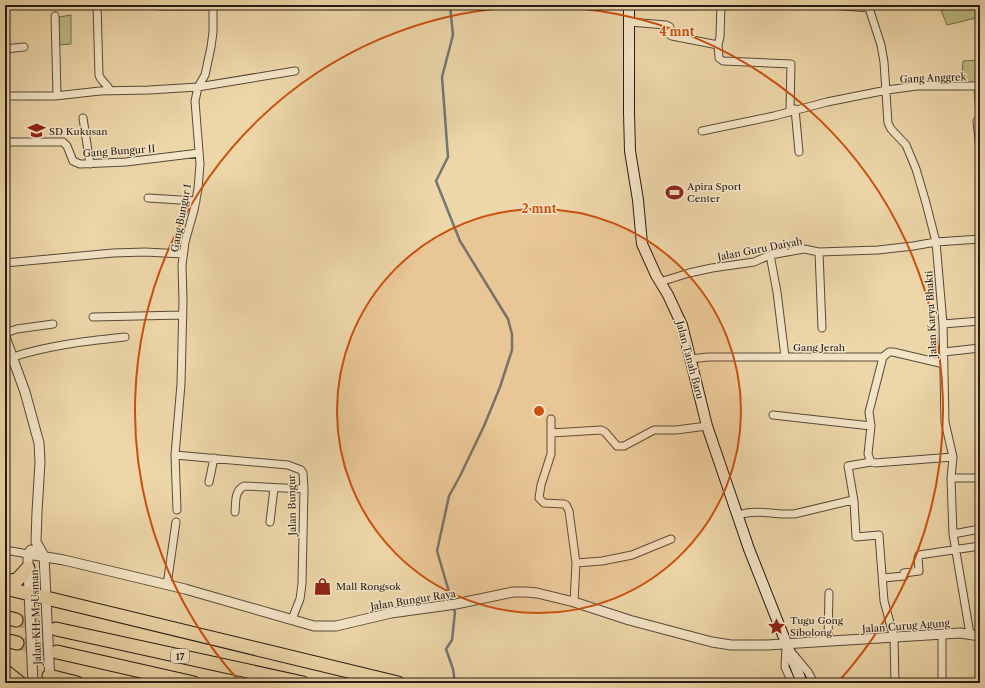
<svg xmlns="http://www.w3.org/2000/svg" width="985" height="688" font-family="'Libre Caslon Text',serif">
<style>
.green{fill:#bdbc84;stroke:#706c4c}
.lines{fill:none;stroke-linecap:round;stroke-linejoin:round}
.stream{stroke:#6e7874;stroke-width:2.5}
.motorway-tunnel{stroke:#c5b18a;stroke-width:13;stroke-dasharray:13 6;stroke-linecap:butt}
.minor-casing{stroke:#564a38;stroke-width:9}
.tertiary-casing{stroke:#564a38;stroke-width:11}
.secondary-casing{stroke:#241b13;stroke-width:12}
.motorway-casing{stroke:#241b13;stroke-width:15}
.minor{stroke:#f3e4c6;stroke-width:7}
.tertiary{stroke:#f3e4c6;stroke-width:9}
.secondary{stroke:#f3e4c6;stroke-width:10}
.motorway{stroke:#edd6a8;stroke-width:13}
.ring{fill:none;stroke:#cb500d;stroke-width:2}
.labels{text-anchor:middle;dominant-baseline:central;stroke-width:3;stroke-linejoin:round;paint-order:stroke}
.shield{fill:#f3e4c6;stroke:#625749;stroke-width:1}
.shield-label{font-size:9px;font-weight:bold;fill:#241b13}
.street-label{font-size:10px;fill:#241b13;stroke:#f3e4c6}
.poi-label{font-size:10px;fill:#241b13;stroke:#f3e4c6;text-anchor:start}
.centre{fill:#cb500d;stroke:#f3e4c6;stroke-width:2}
.ring-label{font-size:12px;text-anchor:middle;font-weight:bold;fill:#cb500d;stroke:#f3e4c6;stroke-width:3;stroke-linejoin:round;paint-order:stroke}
</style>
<rect width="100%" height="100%" fill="#edd6a8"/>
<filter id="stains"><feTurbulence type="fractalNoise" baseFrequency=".005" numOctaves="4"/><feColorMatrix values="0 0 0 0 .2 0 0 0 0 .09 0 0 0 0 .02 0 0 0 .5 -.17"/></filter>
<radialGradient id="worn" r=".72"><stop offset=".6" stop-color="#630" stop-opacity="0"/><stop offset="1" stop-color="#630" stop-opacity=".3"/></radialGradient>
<path class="green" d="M939,5h41v12l-33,8z
M71,15v29l-13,1 1,-28z
M980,60v55h-4l-2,-27h-13l2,-27z"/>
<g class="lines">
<path class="stream" d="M450,5l3,30 -11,42 6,80 -12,24 24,60 48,78 4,15v16l-12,37 -16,39 -24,50 -11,20 -12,55 15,51
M453,607l2,5 -3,28 -6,9 7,20 2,14"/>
<path class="motorway-tunnel" d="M16,620l40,9
M17,643l40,9"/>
<defs>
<path id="minor" d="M97,5l2,70c2,7 9,9 11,16
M721,5l-1,32 -2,8 1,13 4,3 68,3 -1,47
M830,5l39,3
M868,5l13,40 3,17 4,61 3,6 15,16 10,24 10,34 10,39 7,82 2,98 8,35 -2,21 2,56 17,100
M160,6h53
M55,16l2,79
M629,22l37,3 4,2v8l2,1 46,9
M5,49l19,-2
M5,96h50l45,-5 49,-1 49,-3 97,-16
M795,109l4,43
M83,118l7,46
M977,121l3,29
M702,131l72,-15 53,-14 60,-12 30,-4h63
M5,142h58l4,4 6,15 7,3 46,-2 73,-9
M148,198l48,3
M819,252l3,76
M770,255l7,37 8,65
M5,263l108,-10 32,-1 38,2
M660,282l29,-9 23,-5 42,-6 16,-7 34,-6 15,3 59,-2 35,-4 23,-4 44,-3
M93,317l90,-2
M943,324l37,-3
M5,333l12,-4 36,-5
M944,352l36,-4
M13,357c36,-12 75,-16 112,-20
M883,357l-14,55 2,14 -3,28 3,8 4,1 78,-6
M690,359l18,-2h175l6,-5h4l51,12
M773,415l98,11
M551,419v35l-10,31 -2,13 5,5 20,1 2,1 3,6 7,52 -2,39
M551,433l50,-3 4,2 12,14h7l30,-16h22l31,-4
M175,455l113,10 13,5 2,3 1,16 -2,95 -2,15 -8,20
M871,462l-23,4 6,35 2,36 23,-2 5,66 10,37 1,45
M951,478h29
M209,482l5,-24
M177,510l-2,-55 6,-71 2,-83 -1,-36 3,-23 9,-32 4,-21 2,-25 -5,-63 3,-14 7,-12 6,-28 2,-15v-27
M235,512c1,-9 -1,-21 9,-26l60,3
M738,515c19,-6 37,0 56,-1l59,-14
M270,522l4,-34
M953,534l27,-5
M5,550l23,4
M576,563l26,-2 30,-6 39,-16
M883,578l21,-2v-3l15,-2 -1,-13 1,-3 61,-9
M167,585l9,-63
M828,641l1,-48
M786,646l-1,21 7,16
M793,654l15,18 6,11
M942,683v-49"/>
<path id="tertiary" d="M5,337l20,55 14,51 1,19 -3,50 -1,30 8,14 6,127
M31,550l-3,4v14l5,115
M28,554l36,6 121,29 129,37h22l55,-13 65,-9 57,-12h13l11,1 37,9 55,18 83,22 19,3h36l193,-12 20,3"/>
<path id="secondary" d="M629,5v107l1,39 8,49 4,44 14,31 12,20 14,30 25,101 42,123 53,134"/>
<path id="motorway" d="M5,582l12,-2 11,-12
M5,588l393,95
M5,617l11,3
M56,629l247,54
M5,640l12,3
M57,652l137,31
M5,671l15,12
M49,676l28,7"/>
</defs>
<use href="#minor" class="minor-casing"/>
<use href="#tertiary" class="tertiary-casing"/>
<use href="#secondary" class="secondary-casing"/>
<use href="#motorway" class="motorway-casing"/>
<use href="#minor" class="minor"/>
<use href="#tertiary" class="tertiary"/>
<use href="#secondary" class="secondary"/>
<use href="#motorway" class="motorway"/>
</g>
<circle cx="539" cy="411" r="202" fill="#cb500d" fill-opacity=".12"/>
<g class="ring">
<circle cx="539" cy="411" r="202"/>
<path d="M239 681A404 404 0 1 1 839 681"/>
</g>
<defs>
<symbol id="school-bare" viewBox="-9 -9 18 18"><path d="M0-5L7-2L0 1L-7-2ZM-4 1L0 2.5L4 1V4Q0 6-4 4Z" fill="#8f2418" stroke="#f3e4c6" stroke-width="2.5" paint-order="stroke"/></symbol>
<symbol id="stadium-bare" viewBox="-9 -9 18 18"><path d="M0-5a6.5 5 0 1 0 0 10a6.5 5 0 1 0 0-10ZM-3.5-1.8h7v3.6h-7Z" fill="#8f2418" stroke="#f3e4c6" stroke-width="2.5" paint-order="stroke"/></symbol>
<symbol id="shop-bare" viewBox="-9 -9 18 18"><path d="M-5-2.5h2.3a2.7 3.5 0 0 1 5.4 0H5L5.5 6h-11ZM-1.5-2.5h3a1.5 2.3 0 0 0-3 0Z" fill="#8f2418" stroke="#f3e4c6" stroke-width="2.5" paint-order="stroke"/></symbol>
<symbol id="sight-bare" viewBox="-9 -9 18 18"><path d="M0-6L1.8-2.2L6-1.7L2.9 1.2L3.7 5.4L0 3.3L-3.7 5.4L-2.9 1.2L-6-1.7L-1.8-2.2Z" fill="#8f2418" stroke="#f3e4c6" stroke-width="2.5" paint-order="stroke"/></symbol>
</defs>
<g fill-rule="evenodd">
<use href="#school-bare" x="24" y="118" width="25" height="25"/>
<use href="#stadium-bare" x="662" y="180" width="25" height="25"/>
<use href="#shop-bare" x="310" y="574" width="25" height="25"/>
<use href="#sight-bare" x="764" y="614" width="25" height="25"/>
</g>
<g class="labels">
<rect class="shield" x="171" y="649" width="18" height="14" rx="3"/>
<g class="shield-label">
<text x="180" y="656">17</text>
</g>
<g class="street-label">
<text transform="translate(933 78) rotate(-2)">Gang Anggrek</text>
<text transform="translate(119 151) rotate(-4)">Gang Bungur II</text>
<text transform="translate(181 218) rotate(-79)">Gang Bungur 1</text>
<text transform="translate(760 249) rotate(-11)">Jalan Guru Daiyah</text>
<text transform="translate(931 314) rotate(-93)">Jalan Karya Bhakti</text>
<text x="819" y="347">Gang Jerah</text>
<text transform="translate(690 360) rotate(75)">Jalan Tanah Baru</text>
<text transform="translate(292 505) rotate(-91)">Jalan Bungur</text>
<text transform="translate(413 600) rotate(-9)">Jalan Bungur Raya</text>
<text transform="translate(36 617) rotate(-92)">Jalan KH. M. Usman</text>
<text transform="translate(906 626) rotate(-4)">Jalan Curug Agung</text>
</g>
<g class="poi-label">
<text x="49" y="131">SD Kukusan</text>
<text x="687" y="186">Apira Sport<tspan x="687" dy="12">Center</tspan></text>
<text x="336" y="586">Mall Rongsok</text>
<text x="790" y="620">Tugu Gong<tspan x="790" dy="12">Sibolong</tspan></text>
</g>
</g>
<circle cx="539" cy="411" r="6" class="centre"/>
<g class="ring-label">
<text x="677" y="36">4 mnt</text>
<text x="539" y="213">2 mnt</text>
</g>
<rect width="985" height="688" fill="none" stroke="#edd6a8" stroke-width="20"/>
<rect x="6" y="6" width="973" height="676" fill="none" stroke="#241b13" stroke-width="2"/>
<rect x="10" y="10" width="965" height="668" fill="none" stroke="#241b13"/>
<rect width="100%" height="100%" filter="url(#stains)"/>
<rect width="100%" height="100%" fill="url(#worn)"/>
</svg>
